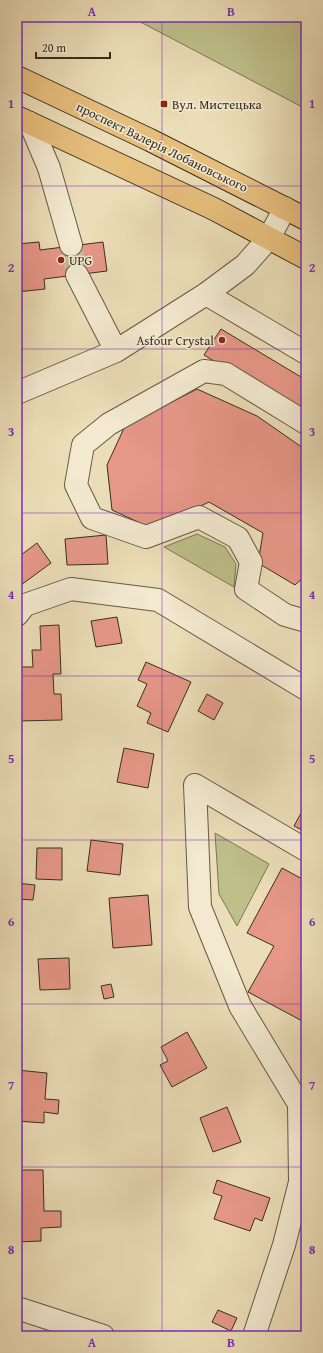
<svg xmlns="http://www.w3.org/2000/svg" width="323" height="1353" font-family="'Gentium Book Plus',serif">
<style>
.green{fill:#bebf8a;stroke:#7b7656}
.building{fill:#e69788;stroke:#382e21}
.lines{fill:none;stroke-linecap:round;stroke-linejoin:round}
.minor-tunnel{stroke:#c7ba99;stroke-width:22;stroke-dasharray:22 11;stroke-linecap:butt}
.minor-casing{stroke:#655a46;stroke-width:24}
.major-casing{stroke:#382e21;stroke-width:24}
.minor{stroke:#f2e9d0;stroke-width:22}
.major{stroke:#e6be7c;stroke-width:22}
.grid{fill:none;stroke:#7b2cbf;stroke-width:1;stroke-opacity:0.55}
.poi-dot{fill:#8f2418;stroke:#f2e9d0;stroke-width:1.5}
.labels{text-anchor:middle;dominant-baseline:central;stroke-width:3;stroke-linejoin:round;paint-order:stroke}
.poi-label{font-size:13px;fill:#382e21;stroke:#f2e9d0;text-anchor:start}
.street-label{font-size:13px;fill:#382e21;stroke:#f2e9d0}
.neatline{fill:none;stroke:#7b2cbf;stroke-width:1.5}
.grid-label{font-size:13px;text-anchor:middle;font-weight:bold;fill:#7b2cbf}
</style>
<rect width="100%" height="100%" fill="#ebddb7"/>
<filter id="stains"><feTurbulence type="fractalNoise" baseFrequency=".005" numOctaves="4"/><feColorMatrix values="0 0 0 0 .2 0 0 0 0 .09 0 0 0 0 .02 0 0 0 .5 -.17"/></filter>
<radialGradient id="worn" r=".72"><stop offset=".6" stop-color="#630" stop-opacity="0"/><stop offset="1" stop-color="#630" stop-opacity=".3"/></radialGradient>
<path class="green" d="M131,17h175v92z
M197,534l28,13 11,17 -2,23 -70,-40z
M215,833l54,31 -32,62 -18,-32z"/>
<path class="building" d="M39,242l1,8 63,-8 4,29 -63,8 1,10 -28,3v-48z
M221,329l85,51v37l-102,-62z
M197,389l60,27 49,34v125l-11,10 -37,-22 5,-30 -54,-31 -56,27 -41,-19 -5,-45 18,-39z
M106,535l2,29 -41,1 -2,-26z
M37,543l14,20 -34,25v-30z
M117,617l5,26 -26,4 -5,-26z
M59,625l2,49h-8l1,20h7l1,26 -45,1v-54h16l-1,-17h9l-1,-24z
M146,662l45,20 -23,50 -21,-9 4,-10 -14,-7 10,-22 -9,-4z
M207,694l16,9 -9,17 -16,-9z
M124,748l30,6 -6,34 -31,-6z
M306,804v28l-12,-6z
M91,840l32,4 -3,31 -33,-4z
M37,848h25v32l-26,-1z
M282,868l24,13v142l-58,-31 26,-46 -27,-13z
M17,883l18,2 -2,15 -16,-1z
M148,895l4,50 -39,3 -4,-50z
M69,958l1,31 -30,1 -2,-31z
M111,984l3,13 -10,2 -3,-13z
M187,1032l20,36 -35,19 -12,-22 8,-4 -7,-14z
M17,1070l30,3 -2,26 14,1 -1,14 -14,-2v11l-27,-2z
M227,1107l14,35 -28,10 -13,-34z
M17,1170h26l1,41h17v16l-20,1v13l-24,1z
M217,1180l53,18 -8,23 -7,-3 -5,13 -36,-12 8,-23 -9,-3z
M218,1310l19,8 -6,13 -19,-9z"/>
<g class="lines">
<path class="minor-tunnel" d="M71,245l6,30"/>
<defs>
<path id="minor" d="M30,123l19,45 22,77
M77,275l39,76
M206,294l100,59
M17,393l99,-42 90,-57 39,-29 24,-27 16,-30
M306,423l-80,-49 -22,-3 -95,53 -26,21 -7,40 16,33 54,19 53,-20 39,21 13,24 -5,27 39,26 21,6
M17,615l8,-10 46,-16 87,11 148,89
M195,785l5,122 40,99 59,98 1,78 -16,63 -30,91
M195,785l111,65
M17,1308l86,28"/>
<path id="major" d="M17,77l133,63 156,79
M17,117l197,92 92,49"/>
</defs>
<use href="#minor" class="minor-casing"/>
<use href="#major" class="major-casing"/>
<use href="#minor" class="minor"/>
<use href="#major" class="major"/>
</g>
<path class="grid" d="M162,17v1319M17,186h289M17,349h289M17,513h289M17,676h289M17,840h289M17,1004h289M17,1167h289"/>
<g class="poi-dot">
<rect x="160" y="100" width="8" height="8" rx="2"/>
<circle cx="61" cy="260" r="4"/>
<circle cx="222" cy="340" r="4"/>
</g>
<g class="labels">
<g class="poi-label">
<text x="172" y="104">Вул. Мистецька</text>
<text x="69" y="260">UPG</text>
<text x="214" y="340" text-anchor="end">Asfour Crystal</text>
</g>
<g class="street-label">
<text transform="translate(162 147) rotate(26)">проспект Валерія Лобановського</text>
</g>
</g>
<rect width="323" height="1353" fill="none" stroke="#ebddb7" stroke-width="44"/>
<path d="M36 52v6h74v-6" fill="none" stroke="#382e21" stroke-width="2"/>
<text x="42" y="52" font-size="12" fill="#382e21" stroke="#f2e9d0" stroke-width="3" paint-order="stroke">20 m</text>
<rect x="22" y="22" width="279" height="1309" class="neatline"/>
<g class="grid-label">
<text x="92" y="16">A</text>
<text x="231" y="16">B</text>
<text x="11" y="108">1</text>
<text x="312" y="108">1</text>
<text x="11" y="272">2</text>
<text x="312" y="272">2</text>
<text x="11" y="436">3</text>
<text x="312" y="436">3</text>
<text x="11" y="599">4</text>
<text x="312" y="599">4</text>
<text x="11" y="763">5</text>
<text x="312" y="763">5</text>
<text x="11" y="926">6</text>
<text x="312" y="926">6</text>
<text x="11" y="1090">7</text>
<text x="312" y="1090">7</text>
<text x="11" y="1254">8</text>
<text x="312" y="1254">8</text>
<text x="92" y="1347">A</text>
<text x="231" y="1347">B</text>
</g>
<rect width="100%" height="100%" filter="url(#stains)"/>
<rect width="100%" height="100%" fill="url(#worn)"/>
</svg>
